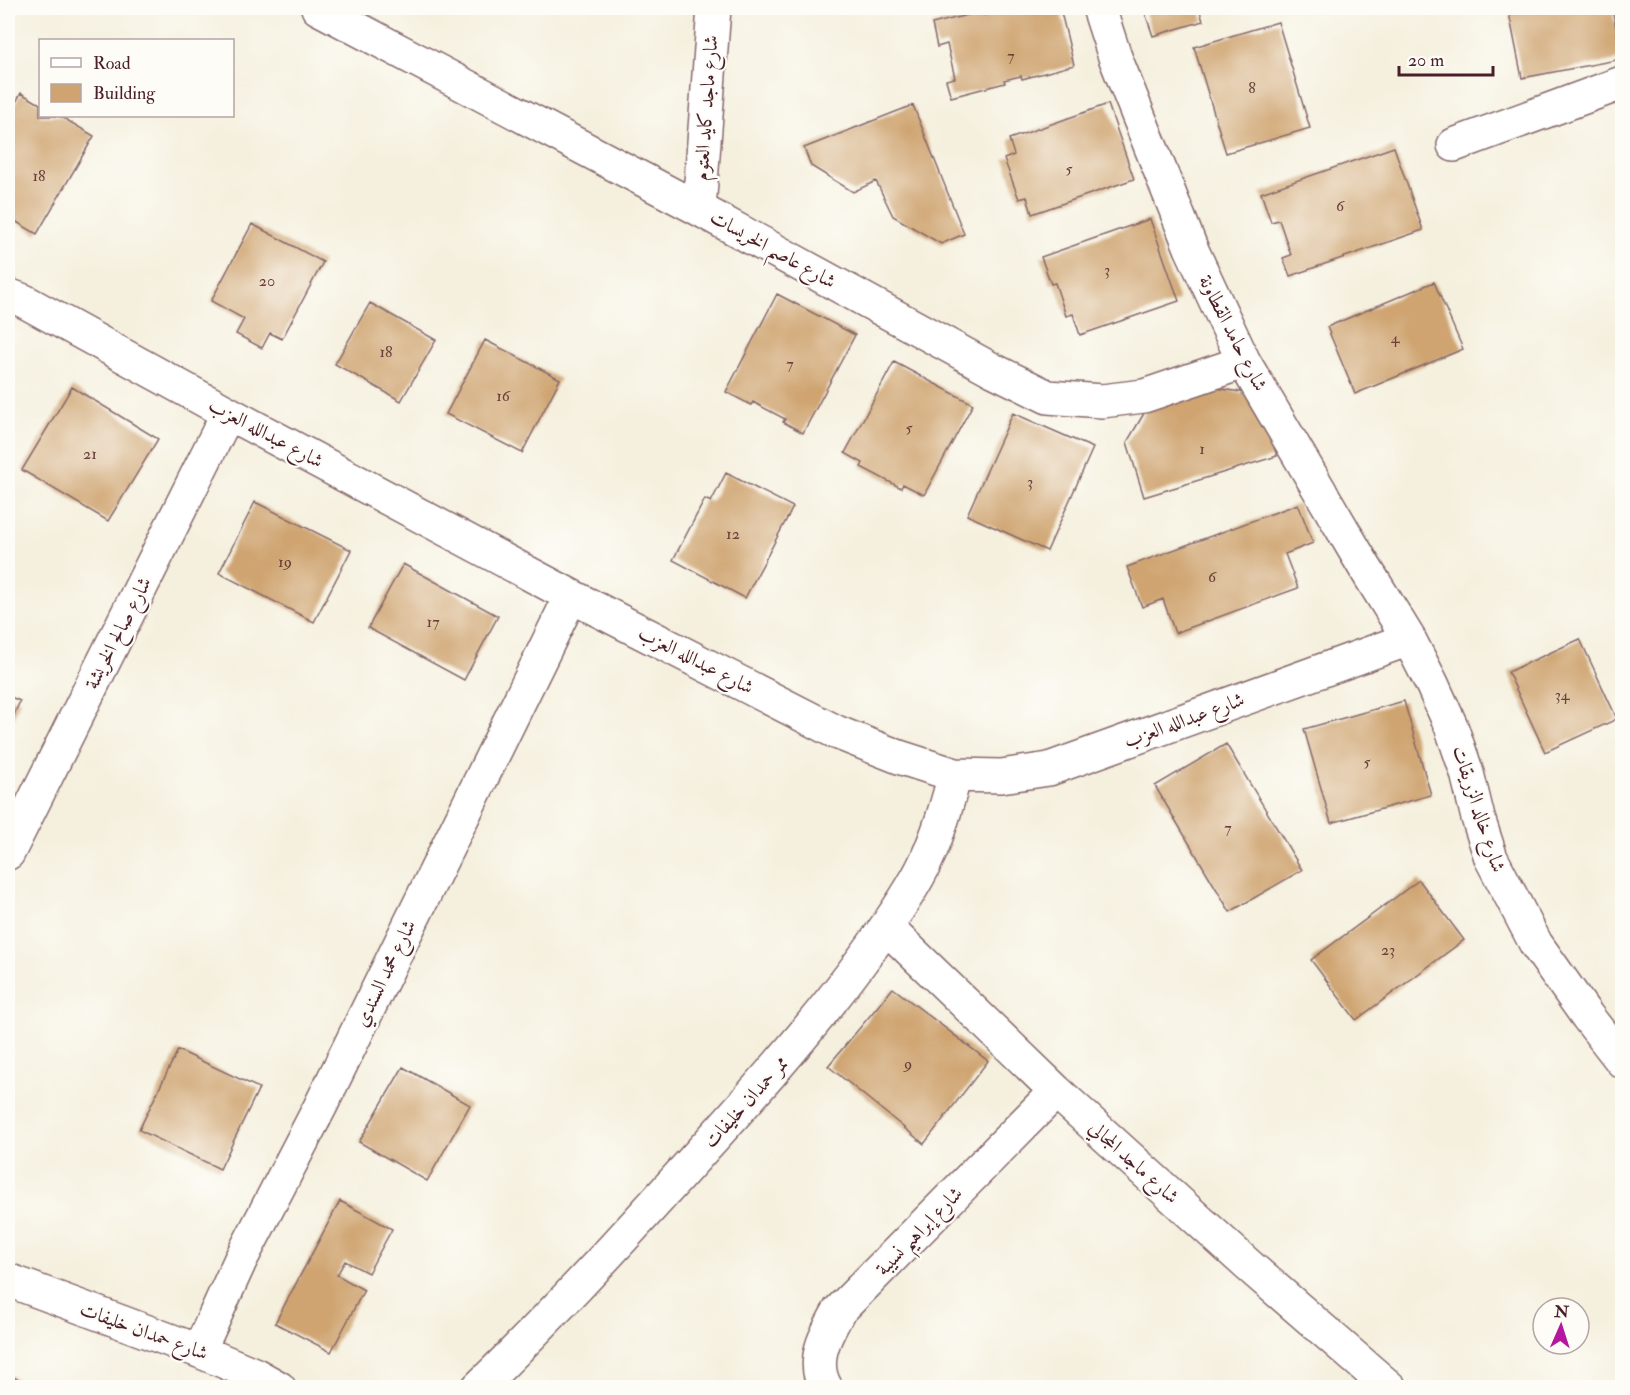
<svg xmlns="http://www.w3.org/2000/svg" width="1630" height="1395" font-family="'IM FELL Double Pica',Amiri,serif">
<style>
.building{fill:#cfa471}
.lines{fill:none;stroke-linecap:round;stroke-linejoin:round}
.minor-casing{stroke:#86686a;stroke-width:36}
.minor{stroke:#fff;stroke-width:33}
.labels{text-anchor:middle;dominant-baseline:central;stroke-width:4.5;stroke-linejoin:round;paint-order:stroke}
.number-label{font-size:16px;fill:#6b403c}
.street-label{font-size:20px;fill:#4a1f2b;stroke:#fdfcf7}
</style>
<rect width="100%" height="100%" fill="#fdfcf7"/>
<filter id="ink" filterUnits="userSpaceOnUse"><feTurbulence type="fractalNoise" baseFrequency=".0167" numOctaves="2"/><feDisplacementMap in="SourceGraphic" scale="12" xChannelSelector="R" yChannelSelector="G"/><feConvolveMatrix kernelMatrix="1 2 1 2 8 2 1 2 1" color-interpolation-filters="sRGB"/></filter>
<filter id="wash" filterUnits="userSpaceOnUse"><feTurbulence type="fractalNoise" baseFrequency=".008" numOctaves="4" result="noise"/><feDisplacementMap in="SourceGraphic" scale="24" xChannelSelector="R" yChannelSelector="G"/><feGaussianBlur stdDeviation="1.35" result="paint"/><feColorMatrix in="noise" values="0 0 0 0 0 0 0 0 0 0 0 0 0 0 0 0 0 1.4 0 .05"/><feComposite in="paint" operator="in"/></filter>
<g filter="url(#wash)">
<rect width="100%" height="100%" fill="#f5f0de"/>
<g id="blocks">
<path class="building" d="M1003,8h57l14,57 -52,14 -1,-3 -17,4 1,3 -54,14 -5,-17 9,-2 -8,-34 -10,3 -5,-23 51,-13 1,4 20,-4z
M1153,8h46l4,13 -50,15 -9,-26z
M1508,8h104l10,51 -100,19z
M1278,22l32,106 -84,25 -32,-106z
M21,93l19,11v12h20l34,20 -57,98 -29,-17v-100z
M1108,104l26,75 -102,35 -5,-17 -8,2 -15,-40 10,-4 -5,-16z
M913,105l51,129 -23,10 -48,-28 -17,-35 -23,11 -42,-26 -7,-18z
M1394,147l29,83 -133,46 -7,-18 8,-3 -12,-35 -8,2 -10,-29z
M1150,219l29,82 -99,34 -7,-21 -7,2 -11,-33 -4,1 -10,-27z
M252,224l71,38 -41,77 -12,-6 -8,15 -26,-14 8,-15 -33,-18z
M1434,282l29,67 -108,45 -28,-67z
M777,294l78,41 -52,98 -20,-11 2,-3 -32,-17 -2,3 -25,-13z
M370,303l66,37 -35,61 -66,-37z
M485,340l75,39 -38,74 -76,-39z
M894,362l79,42 -49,91 -21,-11 -2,4 -40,-21 2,-4 -18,-10z
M72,387l86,52 -50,82 -86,-51z
M1216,388l42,7 19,61 -133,41 -17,-55 19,-32z
M1013,413l80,35 -46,103 -80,-36z
M726,473l67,34 -48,91 -72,-38 32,-61 6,3z
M255,502l96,48 -37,72 -95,-49z
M1298,504l15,39 -28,11 13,34 -123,45 -12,-34 -21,8 -15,-40z
M403,564l95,52 -34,64 -96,-52z
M1580,639l37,80 -72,33 -37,-80z
M8,696l12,5 -12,28z
M1404,701l27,94 -100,28 -27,-94z
M1226,744l76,126 -72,42 -75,-126z
M1419,880l45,60 -108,80 -45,-60z
M893,988l95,73 -64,83 -96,-78z
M178,1050l81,38 -39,81 -81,-39z
M403,1067l67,38 -43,76 -68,-39z
M340,1201l52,28 -24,44 -23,-12 -8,14 27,15 -33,62 -56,-29z
M8,1374l25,14h-25z"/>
</g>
</g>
<g filter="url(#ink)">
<use href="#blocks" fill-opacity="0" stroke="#86686a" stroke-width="1.5"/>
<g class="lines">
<defs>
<path id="minor" d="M318,8l381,201 294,161 55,27 54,4 42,-5 100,-34
M1099,8l16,49 76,191 53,114 120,204 45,73 23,45 19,42 16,47 11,45 13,40 45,86 51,72 35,45
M1454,145l168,-62
M699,209l15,-201
M8,295l16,6 204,112 343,183 265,136 63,25 56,18 46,1 48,-7 360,-130
M8,853l220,-440
M886,927l170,164 192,174 142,123
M8,1280l191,71 57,24 23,13
M199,1351l41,-90 80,-154 251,-511
M478,1388c79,-77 154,-159 227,-241 57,-63 113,-126 163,-195 19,-26 45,-62 58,-91 13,-28 21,-57 29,-86
M826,1388c-16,-27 0,-54 13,-77l217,-220"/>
</defs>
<use href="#minor" class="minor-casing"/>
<use href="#minor" class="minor"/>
</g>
</g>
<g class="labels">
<g class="number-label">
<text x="1011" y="56">7</text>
<text x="1252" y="88">8</text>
<text x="1069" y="169">5</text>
<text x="39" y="176">18</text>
<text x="1340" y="206">6</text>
<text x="1107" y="270">3</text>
<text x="267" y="281">20</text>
<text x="1395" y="338">4</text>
<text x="386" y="352">18</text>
<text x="790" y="364">7</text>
<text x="503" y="396">16</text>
<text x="909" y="428">5</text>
<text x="1202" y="449">1</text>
<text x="90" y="454">21</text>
<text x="1030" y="482">3</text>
<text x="733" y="534">12</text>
<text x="285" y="562">19</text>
<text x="1212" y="577">6</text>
<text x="433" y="622">17</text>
<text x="1562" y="695">34</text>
<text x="1367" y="762">5</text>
<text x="1228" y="828">7</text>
<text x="1388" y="950">23</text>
<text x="908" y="1064">9</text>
</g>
<g class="street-label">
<text transform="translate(706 108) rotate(-86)">شارع ماجد كايد العتوم</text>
<text transform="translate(773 249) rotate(29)">شارع عاصم الخريسات</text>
<text transform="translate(1233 333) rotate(63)">شارع حامد القطاونة</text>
<text transform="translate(266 433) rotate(28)">شارع عبدالله العزب</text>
<text transform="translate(118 633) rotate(-63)">شارع صالح الخريشة</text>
<text transform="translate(696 660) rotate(27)">شارع عبدالله العزب</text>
<text transform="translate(1184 720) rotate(-20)">شارع عبدالله العزب</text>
<text transform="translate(1479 809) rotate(72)">شارع خالد الزريقات</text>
<text transform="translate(385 973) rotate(-64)">شارع محمد السندي</text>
<text transform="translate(746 1102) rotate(-48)">ممر حمدان خليفات</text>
<text transform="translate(1134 1162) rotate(42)">شارع ماجد المجالي</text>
<text transform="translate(919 1231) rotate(-46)">شارع إبراهيم نسيبة</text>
<text transform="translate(144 1331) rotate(20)">شارع حمدان خليفات</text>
</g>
</g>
<rect width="1630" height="1395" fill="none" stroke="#fdfcf7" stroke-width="30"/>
<rect x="39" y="39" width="195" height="78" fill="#fdfcf7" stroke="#b5a4a5" stroke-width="1.5"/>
<rect x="51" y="58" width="30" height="9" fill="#ffffff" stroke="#b5a4a5" stroke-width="1.5"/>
<text x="93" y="69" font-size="18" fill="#4a1f2b">Road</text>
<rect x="51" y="84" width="30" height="18" fill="#cfa471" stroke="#b5a4a5" stroke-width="1.5"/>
<text x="93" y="99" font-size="18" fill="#4a1f2b">Building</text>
<g transform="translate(1561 1326) rotate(3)"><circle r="28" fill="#fdfcf7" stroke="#b5a4a5" stroke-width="1.5"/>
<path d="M0-4.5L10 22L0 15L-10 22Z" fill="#b5179e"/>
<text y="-9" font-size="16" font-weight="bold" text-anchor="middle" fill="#4a1f2b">N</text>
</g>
<path d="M1399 66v9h94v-9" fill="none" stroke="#4a1f2b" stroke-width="3"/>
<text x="1408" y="66" font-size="18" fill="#4a1f2b" stroke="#fdfcf7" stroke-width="4.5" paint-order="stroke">20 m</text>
</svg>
